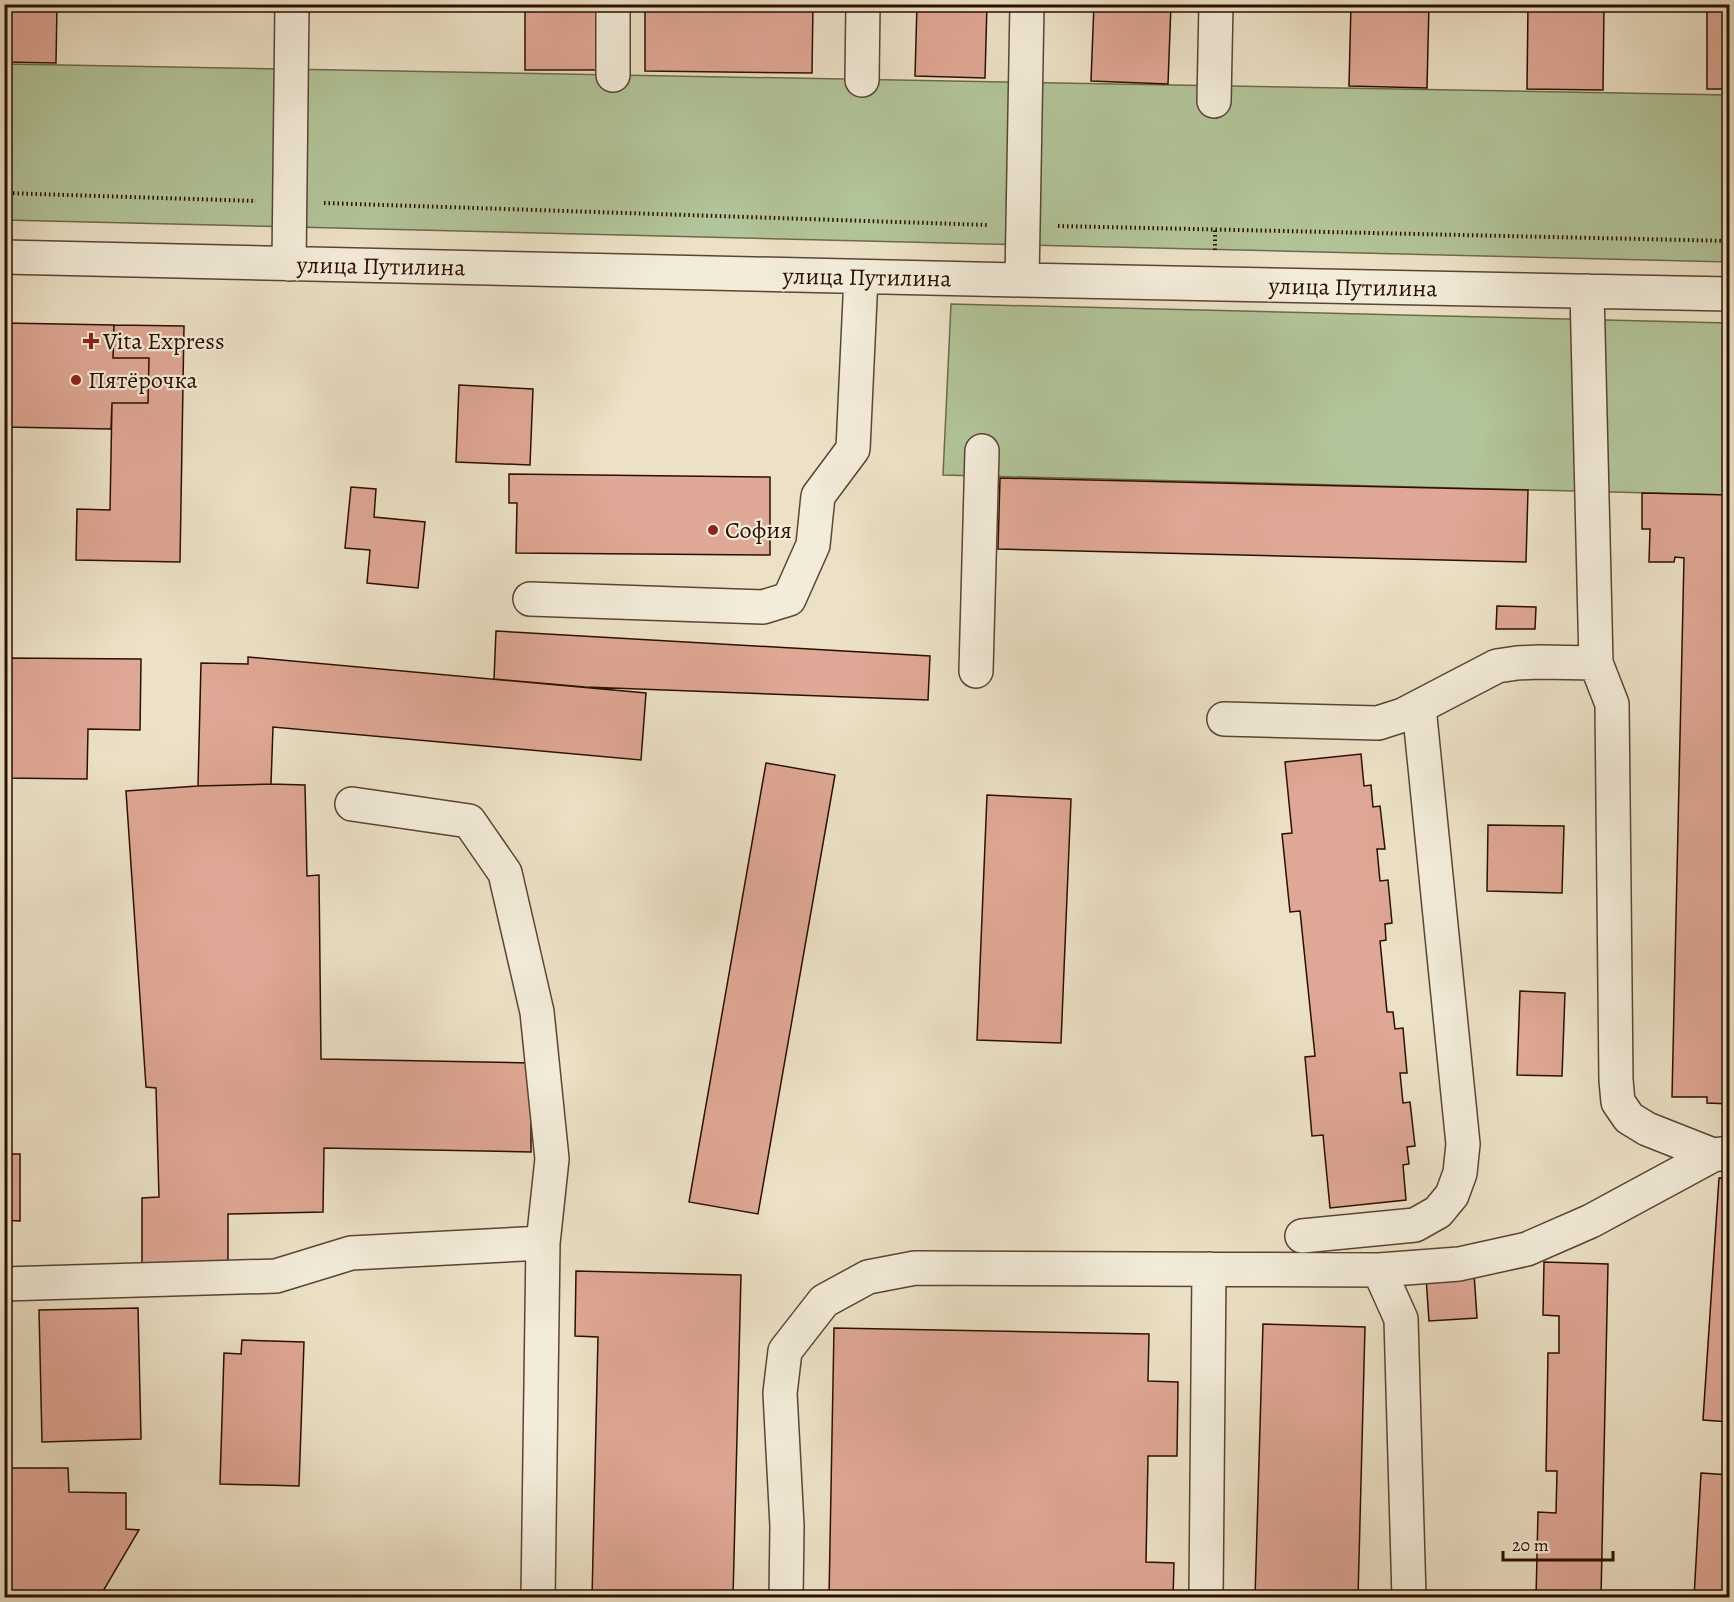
<svg xmlns="http://www.w3.org/2000/svg" width="1734" height="1602" font-family="Alegreya,serif">
<style>
.green{fill:#b2c499;stroke:#6e6a4c;stroke-width:1.5}
.building{fill:#dfa795;stroke:#2b0f00;stroke-width:1.5}
.lines{fill:none;stroke-linecap:round;stroke-linejoin:round}
.minor-casing{stroke:#5b4432;stroke-width:36}
.path{stroke:#2b0f00;stroke-width:4;stroke-dasharray:1.5 3;stroke-linecap:butt}
.minor{stroke:#f3ecda;stroke-width:33}
.poi-dot{fill:#8f2418;stroke:#f3ecda;stroke-width:2}
.labels{text-anchor:middle;dominant-baseline:central;stroke-width:4.5;stroke-linejoin:round;paint-order:stroke}
.street-label{font-size:24px;fill:#2b0f00;stroke:#f3ecda}
.poi-label{font-size:24px;fill:#2b0f00;stroke:#f3ecda;text-anchor:start}
</style>
<rect width="100%" height="100%" fill="#ece1c6"/>
<filter id="stains"><feTurbulence type="fractalNoise" baseFrequency=".00333" numOctaves="4"/><feColorMatrix values="0 0 0 0 .2 0 0 0 0 .09 0 0 0 0 .02 0 0 0 .5 -.17"/></filter>
<radialGradient id="worn" r=".72"><stop offset=".6" stop-color="#630" stop-opacity="0"/><stop offset="1" stop-color="#630" stop-opacity=".3"/></radialGradient>
<path class="green" d="M5,64l1724,31v167l-1724,-42z
M951,304l778,19v172l-786,-20z"/>
<path class="building" d="M4,4h53l-1,59 -52,-1z
M525,4h73v66h-73z
M645,4h168l-1,69 -167,-2z
M917,4h70l-2,74 -70,-2z
M1094,4h77l-3,80 -77,-3z
M1351,4h78l-2,84 -78,-2z
M1528,4h76l-1,86 -76,-1z
M1707,4h23v85h-23z
M4,323l110,2 -1,33h36l-1,45h-36l-1,26 -107,-2z
M114,325l70,1 -4,236 -104,-2 1,-51 33,1 2,-107h36l1,-45h-36z
M459,385l74,4 -3,76 -74,-3z
M509,474l261,3v78l-254,-2 1,-50h-8z
M1000,478l528,12 -2,72 -528,-13z
M351,487l25,2 -2,28 51,5 -7,66 -51,-5 3,-33 -25,-2z
M1642,493l88,2v609l-23,-1v-6h-35l12,-539 -9,-1 -1,5h-25l1,-33h-8z
M1497,606l39,1 -1,22h-39z
M496,631l434,25 -2,44 -343,-13 -91,-8z
M248,657l398,36 -5,67 -368,-33 -2,57 -73,2 3,-123 47,1z
M4,658l137,1 -1,71 -52,-1 -1,50 -83,-1z
M1361,754l3,32 7,-1 2,22 7,-1 5,43h-8l3,32 8,-1 4,43 -7,1 1,16 -6,1 7,71h6l2,17 8,-1 4,45h-7l3,30 7,-1 5,44 -8,1 2,17 -6,1 3,35 -76,8 -7,-73 -11,1 -7,-79 10,-1 -15,-145 -10,1 -8,-78 10,-1 -7,-71z
M766,763l69,12 -77,439 -69,-12z
M271,784l34,1 2,91 12,-1 2,184 210,4v89l-207,-4 -1,64 -95,2v49l-86,1v-66l17,-1 -3,-109 -10,-1 -20,-296 72,-5z
M987,795l84,4 -10,244 -84,-3z
M1488,825l76,1 -2,67 -75,-2z
M1520,991l45,2 -3,83 -45,-1z
M4,1154h16v67l-16,-1z
M1719,1178l11,1v243l-27,-2z
M1544,1262l64,2 -7,334h-65l2,-86 18,1 1,-42h-11l2,-118h11v-37l-16,-1z
M576,1271l165,4 -8,323h-141l6,-261 -23,-1z
M1474,1273l3,45 -48,3 -3,-44z
M138,1308l3,131 -99,3 -3,-132z
M1263,1324l102,3 -7,271h-103z
M834,1328l315,6 -1,47 30,1 -1,74h-29l-2,106 28,1 -1,35h-344z
M242,1340l62,2 -5,144 -79,-2 4,-131 17,1z
M4,1468h64l1,24 57,1v36l13,1 -40,68h-95z
M1701,1473l29,2v123h-36z"/>
<g class="lines">
<defs>
<path id="minor" d="M613,75v-71
M862,80l1,-76
M1214,101l2,-97
M4,257l1018,23 708,14
M289,264l3,-260
M1022,280l5,-276
M1587,291l9,372 16,41 4,376 2,22 11,16 18,11 66,26 15,-2
M530,599l233,8 26,-8 24,-54 5,-49 35,-47 8,-172
M976,671l6,-220
M1224,719l154,4 25,-8 94,-49 20,-3 22,-1 57,1
M352,804l117,17 36,52 32,139 15,147 -9,84 -5,355
M1302,1236l113,-11 23,-13 14,-17 8,-22 3,-29 -44,-437
M1379,1270l22,49 8,279
M4,1284l272,-8 75,-23 192,-10
M786,1598l1,-72 -7,-133 5,-42 39,-50 44,-24 47,-9 464,2 80,-6 68,-15 64,-28 122,-66
M1206,1598l3,-329"/>
</defs>
<use href="#minor" class="minor-casing"/>
<path class="path" d="M4,193l252,8
M324,203l664,22
M1058,226l672,15
M1215,250v-20"/>
<use href="#minor" class="minor"/>
</g>
<g class="poi-dot">
<path d="M88 332h6v6h6v6h-6v6h-6v-6h-6v-6h6z"/>
<circle cx="76" cy="380" r="6"/>
<circle cx="713" cy="530" r="6"/>
</g>
<g class="labels">
<g class="street-label">
<text transform="translate(381 266) rotate(1)">улица Путилина</text>
<text transform="translate(867 277) rotate(1)">улица Путилина</text>
<text transform="translate(1353 287) rotate(1)">улица Путилина</text>
</g>
<g class="poi-label">
<text x="103" y="341">Vita Express</text>
<text x="88" y="380">Пятёрочка</text>
<text x="725" y="530">София</text>
</g>
</g>
<rect width="1734" height="1602" fill="none" stroke="#ece1c6" stroke-width="24"/>
<rect x="6" y="6" width="1722" height="1590" fill="none" stroke="#2b0f00" stroke-width="3"/>
<rect x="12" y="12" width="1710" height="1578" fill="none" stroke="#2b0f00" stroke-width="1.5"/>
<path d="M1503 1551v9h110v-9" fill="none" stroke="#2b0f00" stroke-width="3"/>
<text x="1512" y="1551" font-size="18" fill="#2b0f00" stroke="#f3ecda" stroke-width="4.5" paint-order="stroke">20 m</text>
<rect width="100%" height="100%" filter="url(#stains)"/>
<rect width="100%" height="100%" fill="url(#worn)"/>
</svg>
